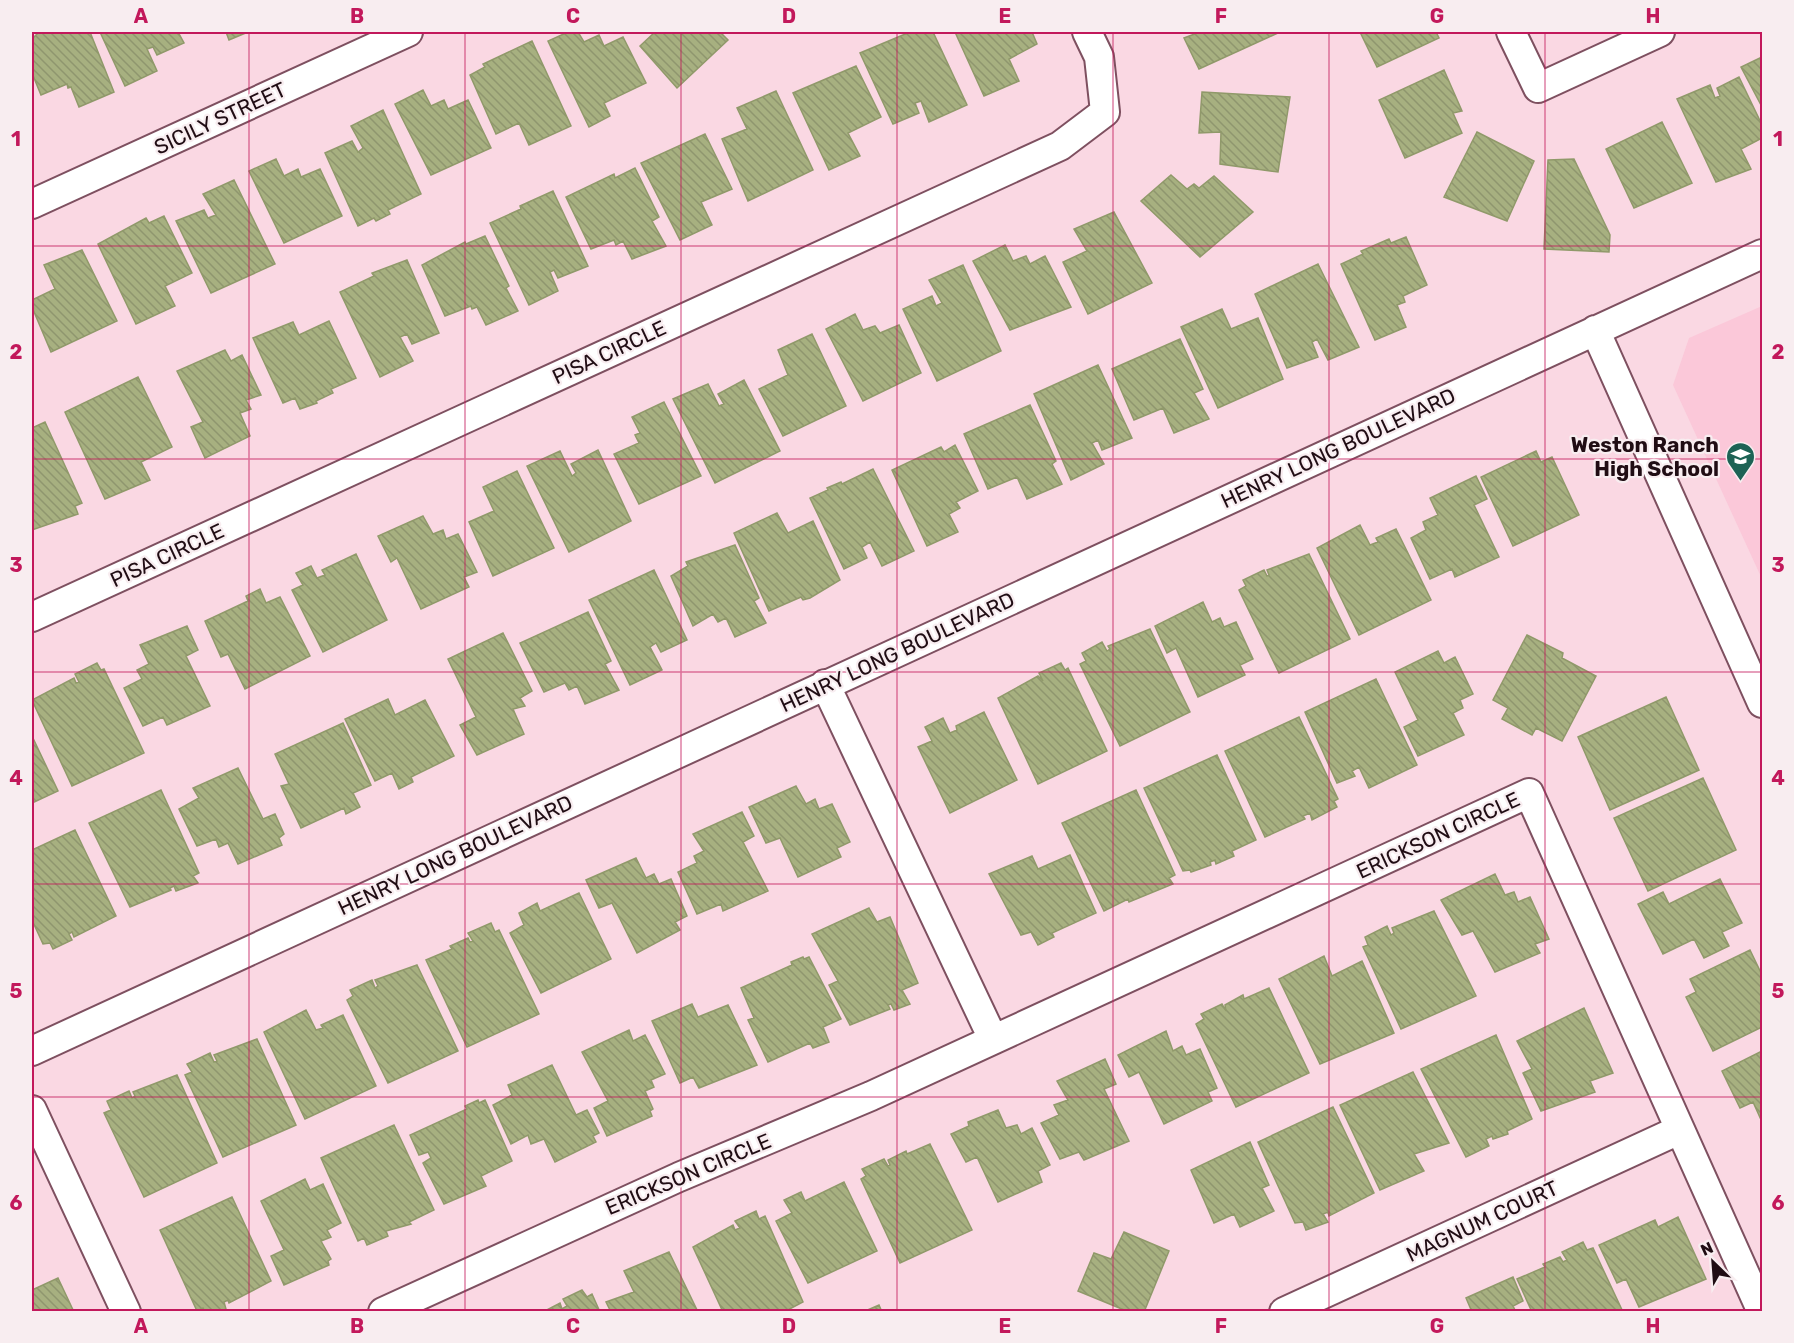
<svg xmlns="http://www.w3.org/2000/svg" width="1794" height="1343" font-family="Rubik,sans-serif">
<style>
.built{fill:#fbc8d9}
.building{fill:url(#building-back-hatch);stroke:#90996a;stroke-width:1.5}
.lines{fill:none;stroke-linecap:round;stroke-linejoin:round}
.street-casing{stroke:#7e5060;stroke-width:32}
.street{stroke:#fff;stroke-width:28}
.grid{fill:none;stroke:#c2185b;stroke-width:1.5;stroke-opacity:0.55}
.labels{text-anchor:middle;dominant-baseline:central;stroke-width:4.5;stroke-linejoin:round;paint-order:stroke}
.street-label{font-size:21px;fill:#200d14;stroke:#f8edf0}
.poi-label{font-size:21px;font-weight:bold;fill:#200d14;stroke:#f8edf0;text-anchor:end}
.neatline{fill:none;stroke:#c2185b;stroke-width:2}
.grid-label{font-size:20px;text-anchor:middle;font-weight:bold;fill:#c2185b}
</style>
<defs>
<pattern id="building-back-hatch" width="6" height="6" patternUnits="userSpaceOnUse" patternTransform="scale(1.5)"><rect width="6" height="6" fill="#a7b080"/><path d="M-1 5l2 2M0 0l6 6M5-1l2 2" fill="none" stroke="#8f966e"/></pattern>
</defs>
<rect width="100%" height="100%" fill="#fad8e3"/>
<path class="built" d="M1762,306v273l-89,-194 16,-47z"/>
<path class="building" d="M39,32h51l24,60 -35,15 -8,-20 -3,1 -1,-4 -26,11 -9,-22v-34z
M100,32h78l6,11 -27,12 -4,-8 -6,2 10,22 -32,15z
M226,32h22l-19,8z
M568,32h10l6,10 15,-7 5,11 19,-9 23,46 -42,20 6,13 -21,11 -41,-86z
M655,32h65l8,8 -51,48 -37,-42z
M910,32h23l34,73 -38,17 -8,-21 -6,2 4,10 -26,11 -33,-71z
M955,32h77l5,12 -28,15 10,22 -35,15z
M1200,32h80l-81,37 -15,-31z
M1360,32h76l3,6 -62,29z
M532,41l39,85 -42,19 -10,-22 -23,11 -26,-59 15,-8 -2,-3z
M1762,57v50l-21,-40z
M856,66l25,51 -33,16 12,23 -31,14 -36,-77z
M1444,70l18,41 -9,2 9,20 -57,25 -26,-58z
M1739,77l23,48v13l-21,11 10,20 -35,13 -39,-83 33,-14 5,13 5,-2 -3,-8z
M423,90l8,16 13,-6 4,9 20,-9 23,48 -60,27 -36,-71z
M776,91l37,79 -65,31 -26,-62 25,-10 -10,-21z
M1202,92l88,5 -12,75 -58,-8 1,-32 -22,1z
M383,110l38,84 -33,16 2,4 -14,7 -2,-3 -16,8 -33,-73 27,-12 6,11 5,-4 -12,-22z
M1662,122l30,61 -58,25 -28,-59z
M1477,132l57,29 -27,60 -63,-24z
M705,134l27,55 -31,13 11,23 -32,15 -39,-77z
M276,159l8,17 14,-7 3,8 19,-8 22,47 -58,27 -35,-72z
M1574,159l36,76 -1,17 -65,-3 4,-89z
M635,168l24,49 -7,4 14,25 -34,13 -9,-18 -7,4 -2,-5 -23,9 -25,-52 48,-23 1,4z
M1171,175l16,14 7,-5 5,4 15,-12 39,36 -53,45 -59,-56z
M234,180l41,84 -64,29 -35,-72 28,-11 4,8 8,-3 -13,-21z
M553,191l35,75 -30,12 -4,-8 -4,2 8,19 -29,14 -39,-82 31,-14 -1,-3z
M1114,212l38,71 -64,31 -25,-52 24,-11 -13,-22z
M164,216l28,57 -27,13 10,20 -39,18 -38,-80 48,-26 3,5z
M485,236l24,50 -3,2 12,23 -32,14 -9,-18 -5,2 -1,-3 -26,10 -23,-51 43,-23 1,2z
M1406,237l21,48 -24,11 2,6 -8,3 9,22 -31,13 -34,-76 22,-10 -2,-3 28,-12 2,4z
M1005,245l8,16 13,-5 4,8 15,-8 26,51 -61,23 -37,-69z
M82,250l35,71 -66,31 -19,-45v-7l23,-11 -11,-24z
M407,260l32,73 -27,11 -5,-10 -7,3 13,24 -33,16 -40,-85 34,-16 -2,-3z
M1318,264l41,83 -31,13 -11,-21 -5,3 6,15 -31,11 -32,-74z
M963,265l38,86 -64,30 -34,-72 29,-13 4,10 6,-3 -13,-23z
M1222,309l9,20 27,-11 25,61 -65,29 -37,-81z
M855,314l8,16 12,-4 5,7 19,-8 22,48 -58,28 -37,-72z
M329,321l27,57 -25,11 2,4 -17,8 1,2 -17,6 -5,-11 -12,5 -30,-65 40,-16 6,13z
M812,334l34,72 -63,30 -24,-47 29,-14 -10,-25z
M1180,339l23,50 -9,4 15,26 -35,14 -11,-25 -29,12 -22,-51z
M225,350l6,11 11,-6 19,40 -15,5 5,9 -11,4 10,23 -45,22 -14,-31 12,-5 -26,-51z
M1098,365l34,73 -30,12 -4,-10 -6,3 12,21 -33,16 -37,-86z
M138,377l34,70 -31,15 9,18 -45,19 -40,-87z
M744,380l36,71 -65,32 -42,-84 35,-15 11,22 5,-2 -6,-10z
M664,402l37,74 -62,28 -25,-50 25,-11 -4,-8 5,-2 -8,-16z
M1030,405l26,56 -4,3 10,20 -35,15 -10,-22 -29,12 -24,-55z
M45,422l37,81 -7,3 3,8 -46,16v-102z
M955,445l23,46 -22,11 4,6 -11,6 9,18 -31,14 -35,-76 49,-23 3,5z
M598,450l33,71 -62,31 -42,-86 33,-15 12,25 4,-3 -5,-9z
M1536,451l5,11 11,-5 27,58 -66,31 -32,-69z
M873,469l41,82 -32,15 -12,-24 -8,5 5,11 -23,11 -34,-71 18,-8 -1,-2 14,-6 1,2z
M517,471l37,77 -61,28 -24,-54 25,-11 -11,-24z
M1476,476l11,23 -13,6 25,52 -44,20 -3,-8 -22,10 -19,-41 15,-8 -3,-8 15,-7 -8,-17z
M777,513l11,20 25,-12 27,59 -30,18 -7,2 -2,-3 -32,14 -35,-78z
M423,516l10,18 10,-4 3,9 12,-5 19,38 -13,5 5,10 -48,22 -24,-51 -6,4 -13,-26z
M1360,525l10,20 8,-3 -2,-4 20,-9 35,71 -72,35 -42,-87z
M735,545l24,53 -5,3 12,22 -31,14 -9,-19 -8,4 -5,-8 -20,12 -22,-50 17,-10 -2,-4z
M356,554l31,66 -64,32 -31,-62 11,-5 -7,-12 15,-7 6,12 8,-3 -3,-5z
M1309,554l41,85 -71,34 -40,-83 7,-4 -3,-6 21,-10 3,6 2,-1 -2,-5z
M654,570l33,70 -26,12 -5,-9 -6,4 12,23 -32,15 -41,-85z
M260,589l6,14 14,-6 30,59 -65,33 -17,-35 -7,3 -16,-36 43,-20 -2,-5z
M1203,602l9,20 8,-4 4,9 12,-5 17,37 -13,6 5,10 -47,22 -22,-49 -9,5 -12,-27z
M588,612l23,49 -6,3 14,26 -34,14 -8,-18 -8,4 -4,-7 -21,9 -24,-49z
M187,626l11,24 -12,6 24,50 -43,19 -4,-8 -20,9 -19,-38 18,-9 -5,-9 12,-6 -9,-19z
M1150,629l40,83 -70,34 -40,-82 6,-3 -4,-8 20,-11 5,9 3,-2 -2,-3z
M503,633l29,58 -12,7 5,8 -12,3 11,25 -47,21 -17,-30 16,-8 -28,-58z
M1527,635l36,18 -1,5 34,18 -34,65 -26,-13 -4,7 -30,-16 6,-11 -15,-8z
M1438,651l6,12 11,-6 18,37 -13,6 3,8 -10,5 11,22 -46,21 -14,-29 14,-7 -23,-48z
M97,663l4,7 3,-1 40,84 -72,33 -40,-86 42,-22 2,5 3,-1 -4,-8z
M1061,663l4,7 3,-2 39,83 -69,33 -40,-86 40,-22 5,5 -4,-8z
M1376,679l41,86 -48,23 -10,-21 -7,4 3,5 -18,7 -32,-71z
M1666,697l33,73 -89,40 -32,-73z
M388,699l7,16 30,-15 29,56 -43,21 2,5 -14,7 -7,-16 -17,8 -30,-62z
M984,712l33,68 -67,33 -32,-66 14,-6 -7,-14 18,-9 7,15 7,-3 -1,-4z
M1299,717l39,82 -4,2 3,6 -25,13 -2,-7 -7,3 2,3 -40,18 -40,-86z
M343,723l28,62 -18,8 7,14 -14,7 -2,-6 -43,20 -20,-42 8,-2 -14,-30z
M32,736l26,55 -26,12z
M1217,755l39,85 -24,11 2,5 -18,8 -1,-4 -5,2 1,3 -20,7 -1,-2 -7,1 -39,-83z
M238,768l25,51 12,-5 9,20 -5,4 3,7 -44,19 -10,-21 -9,4 -3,-8 -19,7 -18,-37 20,-11 -6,-10z
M1703,778l33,72 -88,41 -34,-73z
M796,786l10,18 9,-5 4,10 13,-5 18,38 -13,6 4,9 -43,20 -18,-39 -14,5 -17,-36z
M161,790l38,83 -6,3 5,7 -22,8 -2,-5 -4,2 1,2 -41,17 -41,-84z
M1136,790l39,85 -6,3 4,6 -44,18 -1,-3 -24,12 -42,-88z
M742,812l12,24 -11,6 25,49 -45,20 -2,-7 -24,10 -19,-42 19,-9 -3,-7 10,-5 -11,-17z
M75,830l41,86 -42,21 -2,-5 -3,2 3,6 -19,9 -3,-6 -7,1 -11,-24v-70z
M1070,855l26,58 -44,20 2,4 -16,8 -7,-13 -10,3 -32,-61 43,-18 6,13z
M636,858l10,20 8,-4 5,10 12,-5 16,37 -12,6 5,8 -43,23 -25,-50 -13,5 -13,-28z
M1495,874l10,21 9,-3 4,10 12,-5 19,42 -14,5 5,9 -45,19 -22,-41 -11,4 -21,-35z
M1720,879l22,44 -20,9 7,14 -25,12 -10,-19 -31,15 -25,-50 25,-12 6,12z
M579,893l32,66 -70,34 -31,-60 14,-8 -5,-12 18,-10 3,8z
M869,908l8,14 13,-5 28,66 -16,7 8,14 -16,6 -3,-6 -3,1 2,4 -40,16 -21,-40 9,-4 -26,-47z
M1434,911l42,85 -75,33 -38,-82 5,-2 -3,-8 22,-11 4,9 3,-2 -2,-5z
M491,923l4,9 4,-2 40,84 -72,33 -41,-87 26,-11 -2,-3 18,-8 2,4 3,-1 -5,-8z
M1750,950l12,25v52l-49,24 -27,-54 10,-5 -6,-13z
M1324,956l8,20 30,-15 32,72 -74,31 -41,-85z
M803,957l1,2 5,-2 32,62 -18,8 6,15 -16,6 -3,-5 -42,19 -20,-42 6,-2 -13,-30 51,-23 -1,-3z
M417,965l41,86 -70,32 -41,-83 6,-4 -3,-6 22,-10 3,8 3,-2 -3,-6z
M1269,988l40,85 -73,34 -40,-83 8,-5 -3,-5 21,-10 4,7 -1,-6 18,-10 1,4z
M692,1004l6,13 30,-12 29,60 -58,23 -6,-11 -13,6 -28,-62z
M1584,1008l29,65 -23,8 5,11 -54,19 -18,-38 9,-4 -15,-28z
M306,1010l10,20 7,-2 -2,-3 22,-10 33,71 -71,33 -41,-87z
M629,1030l4,11 12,-6 20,39 -14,6 3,7 -9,4 8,18 -3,2 2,5 -45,20 -13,-28 14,-7 -26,-49z
M1166,1031l7,20 9,-5 4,9 14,-6 17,39 -9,4 4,9 -48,23 -25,-52 -10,5 -11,-22z
M1496,1035l36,84 -25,12 1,3 -15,5 -1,-3 -6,3 3,7 -23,11 -45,-88z
M257,1039l39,86 -73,32 -38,-82 7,-3 -5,-8 23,-11 4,9 3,-1 -3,-6z
M1762,1051v71l-9,-20 -13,6 -18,-37z
M1105,1059l11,25 -12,5 25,52 -45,19 -5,-8 -19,7 -19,-36 18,-8 -5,-10 14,-5 -11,-19z
M552,1065l24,50 11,-5 12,23 -6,3 3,6 -41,20 -11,-23 -13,5 -3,-9 -17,9 -18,-39 19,-10 -4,-10z
M1413,1072l36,71 -35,11 10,17 -44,19 -40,-85z
M177,1075l40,88 -73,34 -40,-84 7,-3 -4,-9 22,-10 3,7 3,-2 -2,-4z
M478,1100l1,3 6,-3 27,61 -31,15 5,10 -42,18 -21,-41 8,-5 -3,-6 -9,3 -9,-20 57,-26 -2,-3z
M1333,1107l41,86 -45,23 -1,-4 -5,2 5,8 -22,8 -3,-8 -8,1 -37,-81z
M998,1110l8,18 11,-3 4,9 11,-6 18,37 -12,6 4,11 -44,20 -21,-45 -11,5 -15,-28 18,-8 -1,-4z
M394,1125l40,85 -25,12 2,2 -25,7 2,5 -21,9 -3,-7 -6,3 -37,-83z
M1250,1142l19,43 -7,3 12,23 -34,16 -6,-13 -20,9 -23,-53z
M930,1144l42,86 -72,33 -39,-84 5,-3 -4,-7 22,-10 4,7 2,-1 -2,-5 18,-9 1,3z
M305,1179l5,11 13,-6 18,39 -14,7 4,7 -10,4 10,18 -3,2 1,4 -45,20 -13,-29 13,-6 -23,-49z
M844,1182l33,69 -69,32 -32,-62 16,-8 -8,-13 17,-8 4,9z
M232,1197l39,84 -42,22 -1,-3 -4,2 2,7 -7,3h-14l-2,-4 -6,3 -37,-81z
M756,1211l3,8 6,-3 38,86 -19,10h-61l-30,-65 40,-22 2,5 5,-2 -5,-7z
M1678,1217l28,62 -67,28 -13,-28 -9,4 -18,-38 56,-25 3,7z
M1124,1232l45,19 -25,61h-15l-51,-21 16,-38 17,6z
M1583,1242l4,8 6,-2 30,64h-91l-15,-33 28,-12 -2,-3 17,-7 3,5 4,-2 -5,-8z
M669,1252l29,60h-87l-5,-10 28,-10 -10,-21z
M1513,1277l10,24 -10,5 3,6h-44l-6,-14z
M58,1278l16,34h-42v-22z
M582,1290l5,7 5,-3 8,18h-57l17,-9 2,6 5,-3 -4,-7z
M879,1305l3,7h-19z"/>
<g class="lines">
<defs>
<path id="street" d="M1511,32l27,56 122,-56
M32,204l376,-172
M1595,330l167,373
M32,617l1028,-471 45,-34 -6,-55 -12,-25
M825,684l168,355
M32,1051l1730,-797
M32,1110l94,202
M383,1312l296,-135 192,-81 658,-303 233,519
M1284,1312l395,-182"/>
</defs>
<use href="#street" class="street-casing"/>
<use href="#street" class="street"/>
</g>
<path class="grid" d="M249,32v1280M465,32v1280M681,32v1280M897,32v1280M1113,32v1280M1329,32v1280M1545,32v1280M32,246h1730M32,459h1730M32,672h1730M32,884h1730M32,1097h1730"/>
<defs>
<symbol id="school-pin" viewBox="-11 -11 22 30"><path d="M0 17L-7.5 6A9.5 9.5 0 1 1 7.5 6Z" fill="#1d6355" stroke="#f8edf0"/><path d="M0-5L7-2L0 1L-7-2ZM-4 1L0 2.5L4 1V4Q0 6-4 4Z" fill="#fff"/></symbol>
</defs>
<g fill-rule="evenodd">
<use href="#school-pin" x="1724" y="440" width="33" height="45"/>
</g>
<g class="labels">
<g class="street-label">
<text transform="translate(220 118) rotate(-25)">SICILY STREET</text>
<text transform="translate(609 352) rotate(-25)">PISA CIRCLE</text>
<text transform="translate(1338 448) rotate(-25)">HENRY LONG BOULEVARD</text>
<text transform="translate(167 555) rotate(-25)">PISA CIRCLE</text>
<text transform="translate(897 652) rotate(-25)">HENRY LONG BOULEVARD</text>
<text transform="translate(1438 835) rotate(-25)">ERICKSON CIRCLE</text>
<text transform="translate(455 855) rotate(-25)">HENRY LONG BOULEVARD</text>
<text transform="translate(688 1174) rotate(-23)">ERICKSON CIRCLE</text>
<text transform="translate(1482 1221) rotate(-25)">MAGNUM COURT</text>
</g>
<g class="poi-label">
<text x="1719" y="444">Weston Ranch<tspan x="1719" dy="24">High School</tspan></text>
</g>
</g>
<rect width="1794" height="1343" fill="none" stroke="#f8edf0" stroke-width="66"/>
<g transform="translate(1713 1262) rotate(335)" stroke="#f8edf0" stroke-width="4.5" paint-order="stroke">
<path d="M0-4.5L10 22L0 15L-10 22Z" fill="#200d14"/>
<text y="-9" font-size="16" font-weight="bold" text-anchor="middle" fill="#200d14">N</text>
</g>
<rect x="33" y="33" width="1728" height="1277" class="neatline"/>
<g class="grid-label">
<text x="141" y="23">A</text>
<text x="357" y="23">B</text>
<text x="573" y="23">C</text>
<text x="789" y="23">D</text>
<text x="1005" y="23">E</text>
<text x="1221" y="23">F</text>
<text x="1437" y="23">G</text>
<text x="1653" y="23">H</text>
<text x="16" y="146">1</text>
<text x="1778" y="146">1</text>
<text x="16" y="359">2</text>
<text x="1778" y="359">2</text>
<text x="16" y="572">3</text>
<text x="1778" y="572">3</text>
<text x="16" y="785">4</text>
<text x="1778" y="785">4</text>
<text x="16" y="998">5</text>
<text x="1778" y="998">5</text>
<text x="16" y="1210">6</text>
<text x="1778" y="1210">6</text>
<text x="141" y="1333">A</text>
<text x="357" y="1333">B</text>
<text x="573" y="1333">C</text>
<text x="789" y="1333">D</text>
<text x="1005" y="1333">E</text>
<text x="1221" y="1333">F</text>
<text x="1437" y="1333">G</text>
<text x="1653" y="1333">H</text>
</g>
</svg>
